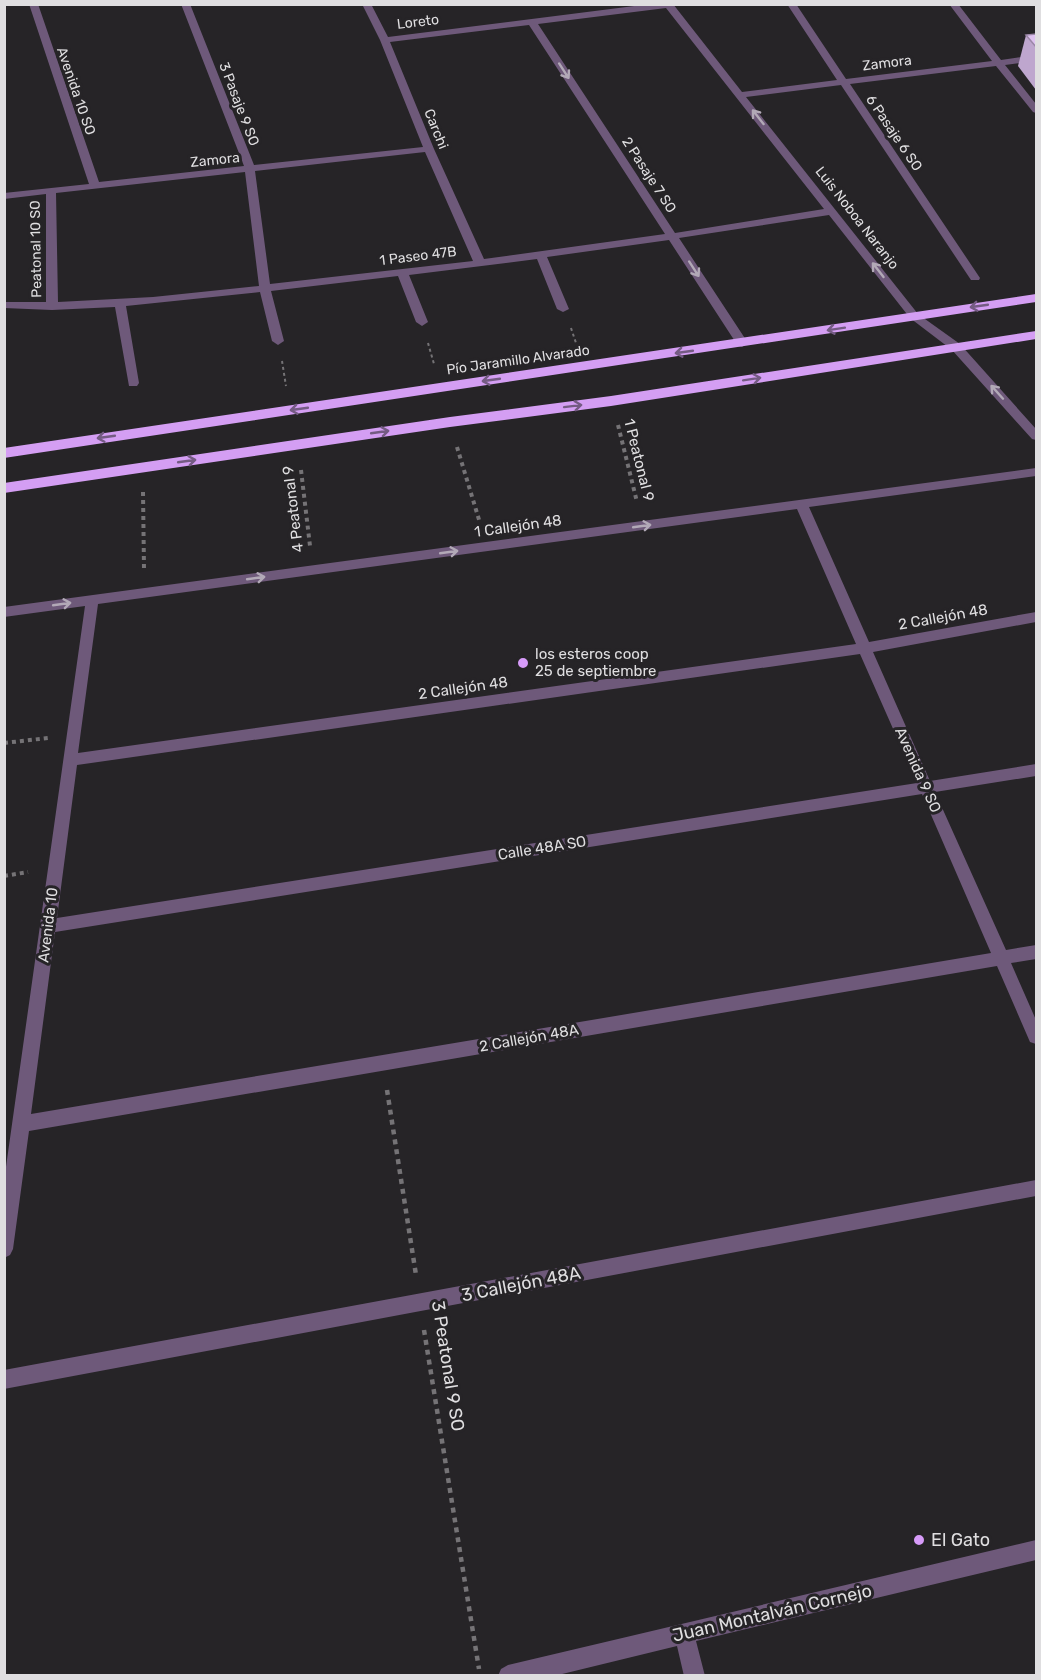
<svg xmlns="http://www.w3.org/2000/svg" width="1041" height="1680" font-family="Rubik,sans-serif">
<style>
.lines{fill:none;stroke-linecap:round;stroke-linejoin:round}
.path-far2{stroke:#757376;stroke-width:2;stroke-dasharray:3 3;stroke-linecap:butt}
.path-far1{stroke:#757376;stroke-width:4;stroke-dasharray:4 4;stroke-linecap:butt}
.path{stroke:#757376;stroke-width:4.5;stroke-dasharray:5 5;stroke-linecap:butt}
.minor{fill:#6e597a;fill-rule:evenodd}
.highway{fill:#d49ef3;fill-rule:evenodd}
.wall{fill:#bea6ce}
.building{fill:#ddc1ef;stroke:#9b87a7;stroke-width:1.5}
.oneway{stroke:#b2a9b7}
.oneway2{stroke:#745b83}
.poi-dot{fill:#d79bf9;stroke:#262427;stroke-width:2}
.labels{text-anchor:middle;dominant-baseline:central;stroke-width:6;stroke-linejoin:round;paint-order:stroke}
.far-street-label{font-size:14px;fill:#dfdee0;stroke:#262427}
.street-label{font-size:15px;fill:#dfdee0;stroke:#262427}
.poi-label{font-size:15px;fill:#dfdee0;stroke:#262427;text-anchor:start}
.near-street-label{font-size:18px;fill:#dfdee0;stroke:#262427}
.near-poi-label{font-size:18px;fill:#dfdee0;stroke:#262427;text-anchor:start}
</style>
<rect width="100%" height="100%" fill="#262427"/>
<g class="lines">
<path class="path-far2" d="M571,328l5,15
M428,343l6,21
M282,361l4,25"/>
<path class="path-far1" d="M618,425l19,77
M457,447l23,76
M301,470l9,76
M143,492l1,77
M4,743l44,-5
M4,876l24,-4"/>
<path class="path" d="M387,1090l29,185
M424,1330l55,339"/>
<path class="minor" d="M29,4h9l61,178 145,-16 -63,-162h9l64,161 169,-18 -43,-107 -18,-36h9l17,33 262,-33h23l69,88 95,-12 -50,-76h9l50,75 146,-18 -43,-57h9l43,56 35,-5v6l-31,4 31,39v9l-3,-1 -37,-46 -146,18 130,194 -1,2h-8l-130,-195 -95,12 172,217 42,30 76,85v11l-4,-1 -80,-89 -42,-32 -81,-103 -150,23 69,105 -6,4 -4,-1 -69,-106 -122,17 22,52 -6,3 -6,-3 -20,-50 -128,16 19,47 -6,4 -6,-4 -18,-46 -127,15 13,50 -6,4 -6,-4 -12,-49 -134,14 13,77 -2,3h-8l-14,-79 -63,3 -48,-2v-6h42v-108l-42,5v-6l85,-9zM666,8l158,201 -149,24 -137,-209zM529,25l136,209 -181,25 -50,-110 -44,-107zM425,152l48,109 -203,23 -15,-113zM245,172l14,114 -106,11 -95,5 -2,-109z
M1036,468v8l-227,31 60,135 167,-30v10l-163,30 57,129 106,-17v12l-101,16 71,158 30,-5v14l-25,4 25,57v24l-6,-2 -33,-76 -968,165 -16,118 -3,6 -6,3v-77l81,-575 -81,11v-10zM797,509l59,135 -778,109 20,-149zM860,654l57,129 -860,135 20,-153zM922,794l69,159 -960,161 24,-182z
M1036,1180v16l-1032,193v-19z
M1036,1540v20l-340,81 9,35h-21l-7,-30 -123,30h-56l3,-7 7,-4z"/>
<path class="highway" d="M1036,294v8l-1032,156v-10z
M1036,331v8l-425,67 -161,21 -446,66v-10l446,-66 161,-21z"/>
</g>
<path class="wall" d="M1036,34v56l-18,-24 8,-31z"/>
<path class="building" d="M1036,34v13l-10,-12z"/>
<defs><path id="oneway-shaft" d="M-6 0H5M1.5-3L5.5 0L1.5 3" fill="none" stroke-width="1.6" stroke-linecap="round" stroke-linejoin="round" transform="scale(1.5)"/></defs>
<g class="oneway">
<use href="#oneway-shaft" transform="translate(564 71) rotate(57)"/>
<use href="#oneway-shaft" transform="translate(758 117) rotate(-128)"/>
<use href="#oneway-shaft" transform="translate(694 269) rotate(57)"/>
<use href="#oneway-shaft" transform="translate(878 270) rotate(-128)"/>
<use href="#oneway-shaft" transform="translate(997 392) rotate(-132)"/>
<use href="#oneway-shaft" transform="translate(642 526) rotate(-8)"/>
<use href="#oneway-shaft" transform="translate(449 552) rotate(-8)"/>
<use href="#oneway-shaft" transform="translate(256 578) rotate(-8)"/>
<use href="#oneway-shaft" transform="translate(62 604) rotate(-8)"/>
</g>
<g class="oneway2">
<use href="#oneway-shaft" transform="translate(979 306) rotate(172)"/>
<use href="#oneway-shaft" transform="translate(836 329) rotate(171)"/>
<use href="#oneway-shaft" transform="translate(684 352) rotate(172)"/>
<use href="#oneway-shaft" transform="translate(752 379) rotate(-9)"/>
<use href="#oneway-shaft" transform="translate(491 380) rotate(172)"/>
<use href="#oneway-shaft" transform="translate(573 406) rotate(-7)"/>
<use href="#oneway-shaft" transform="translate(299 409) rotate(172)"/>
<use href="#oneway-shaft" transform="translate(380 432) rotate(-8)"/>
<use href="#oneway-shaft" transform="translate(106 437) rotate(172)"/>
<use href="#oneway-shaft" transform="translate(187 461) rotate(-8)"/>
</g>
<g class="poi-dot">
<circle cx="523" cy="663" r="6"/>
<circle cx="919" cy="1540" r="6"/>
</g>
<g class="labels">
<g class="far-street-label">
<text transform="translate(418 22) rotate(-7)">Loreto</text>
<text transform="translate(887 63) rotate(-7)">Zamora</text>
<text transform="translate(76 91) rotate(71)">Avenida 10 SO</text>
<text transform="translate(239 104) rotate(69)">3 Pasaje 9 SO</text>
<text transform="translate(436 129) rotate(68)">Carchi</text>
<text transform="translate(894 133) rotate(56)">6 Pasaje 6 SO</text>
<text transform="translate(215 160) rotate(-6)">Zamora</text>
<text transform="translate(649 175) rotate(57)">2 Pasaje 7 SO</text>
<text transform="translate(857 218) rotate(52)">Luis Noboa Naranjo</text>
<text transform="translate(36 249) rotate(-91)">Peatonal 10 SO</text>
<text transform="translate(418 256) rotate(-7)">1 Paseo 47B</text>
<text transform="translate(518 360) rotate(-8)">Pío Jaramillo Alvarado</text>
</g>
<g class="street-label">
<text transform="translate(639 460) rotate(76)">1 Peatonal 9</text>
<text transform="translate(293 509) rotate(-97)">4 Peatonal 9</text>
<text transform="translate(518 526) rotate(-8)">1 Callejón 48</text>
<text transform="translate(943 617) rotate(-10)">2 Callejón 48</text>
<text transform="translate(463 688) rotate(-8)">2 Callejón 48</text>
<text transform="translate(918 770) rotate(66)">Avenida 9 SO</text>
<text transform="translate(542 848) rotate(-9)">Calle 48A SO</text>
<text transform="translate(48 925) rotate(-83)">Avenida 10</text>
<text transform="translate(529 1038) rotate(-10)">2 Callejón 48A</text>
</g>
<g class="poi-label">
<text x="535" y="654">los esteros coop<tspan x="535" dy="17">25 de septiembre</tspan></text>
</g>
<g class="near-street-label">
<text transform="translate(521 1284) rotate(-11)">3 Callejón 48A</text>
<text transform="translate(448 1366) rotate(81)">3 Peatonal 9 SO</text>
<text transform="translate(772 1613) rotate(-13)">Juan Montalván Cornejo</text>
</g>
<g class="near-poi-label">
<text x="931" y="1540">El Gato</text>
</g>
</g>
<rect width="1041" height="1680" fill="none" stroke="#dfdee0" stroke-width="12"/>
</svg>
